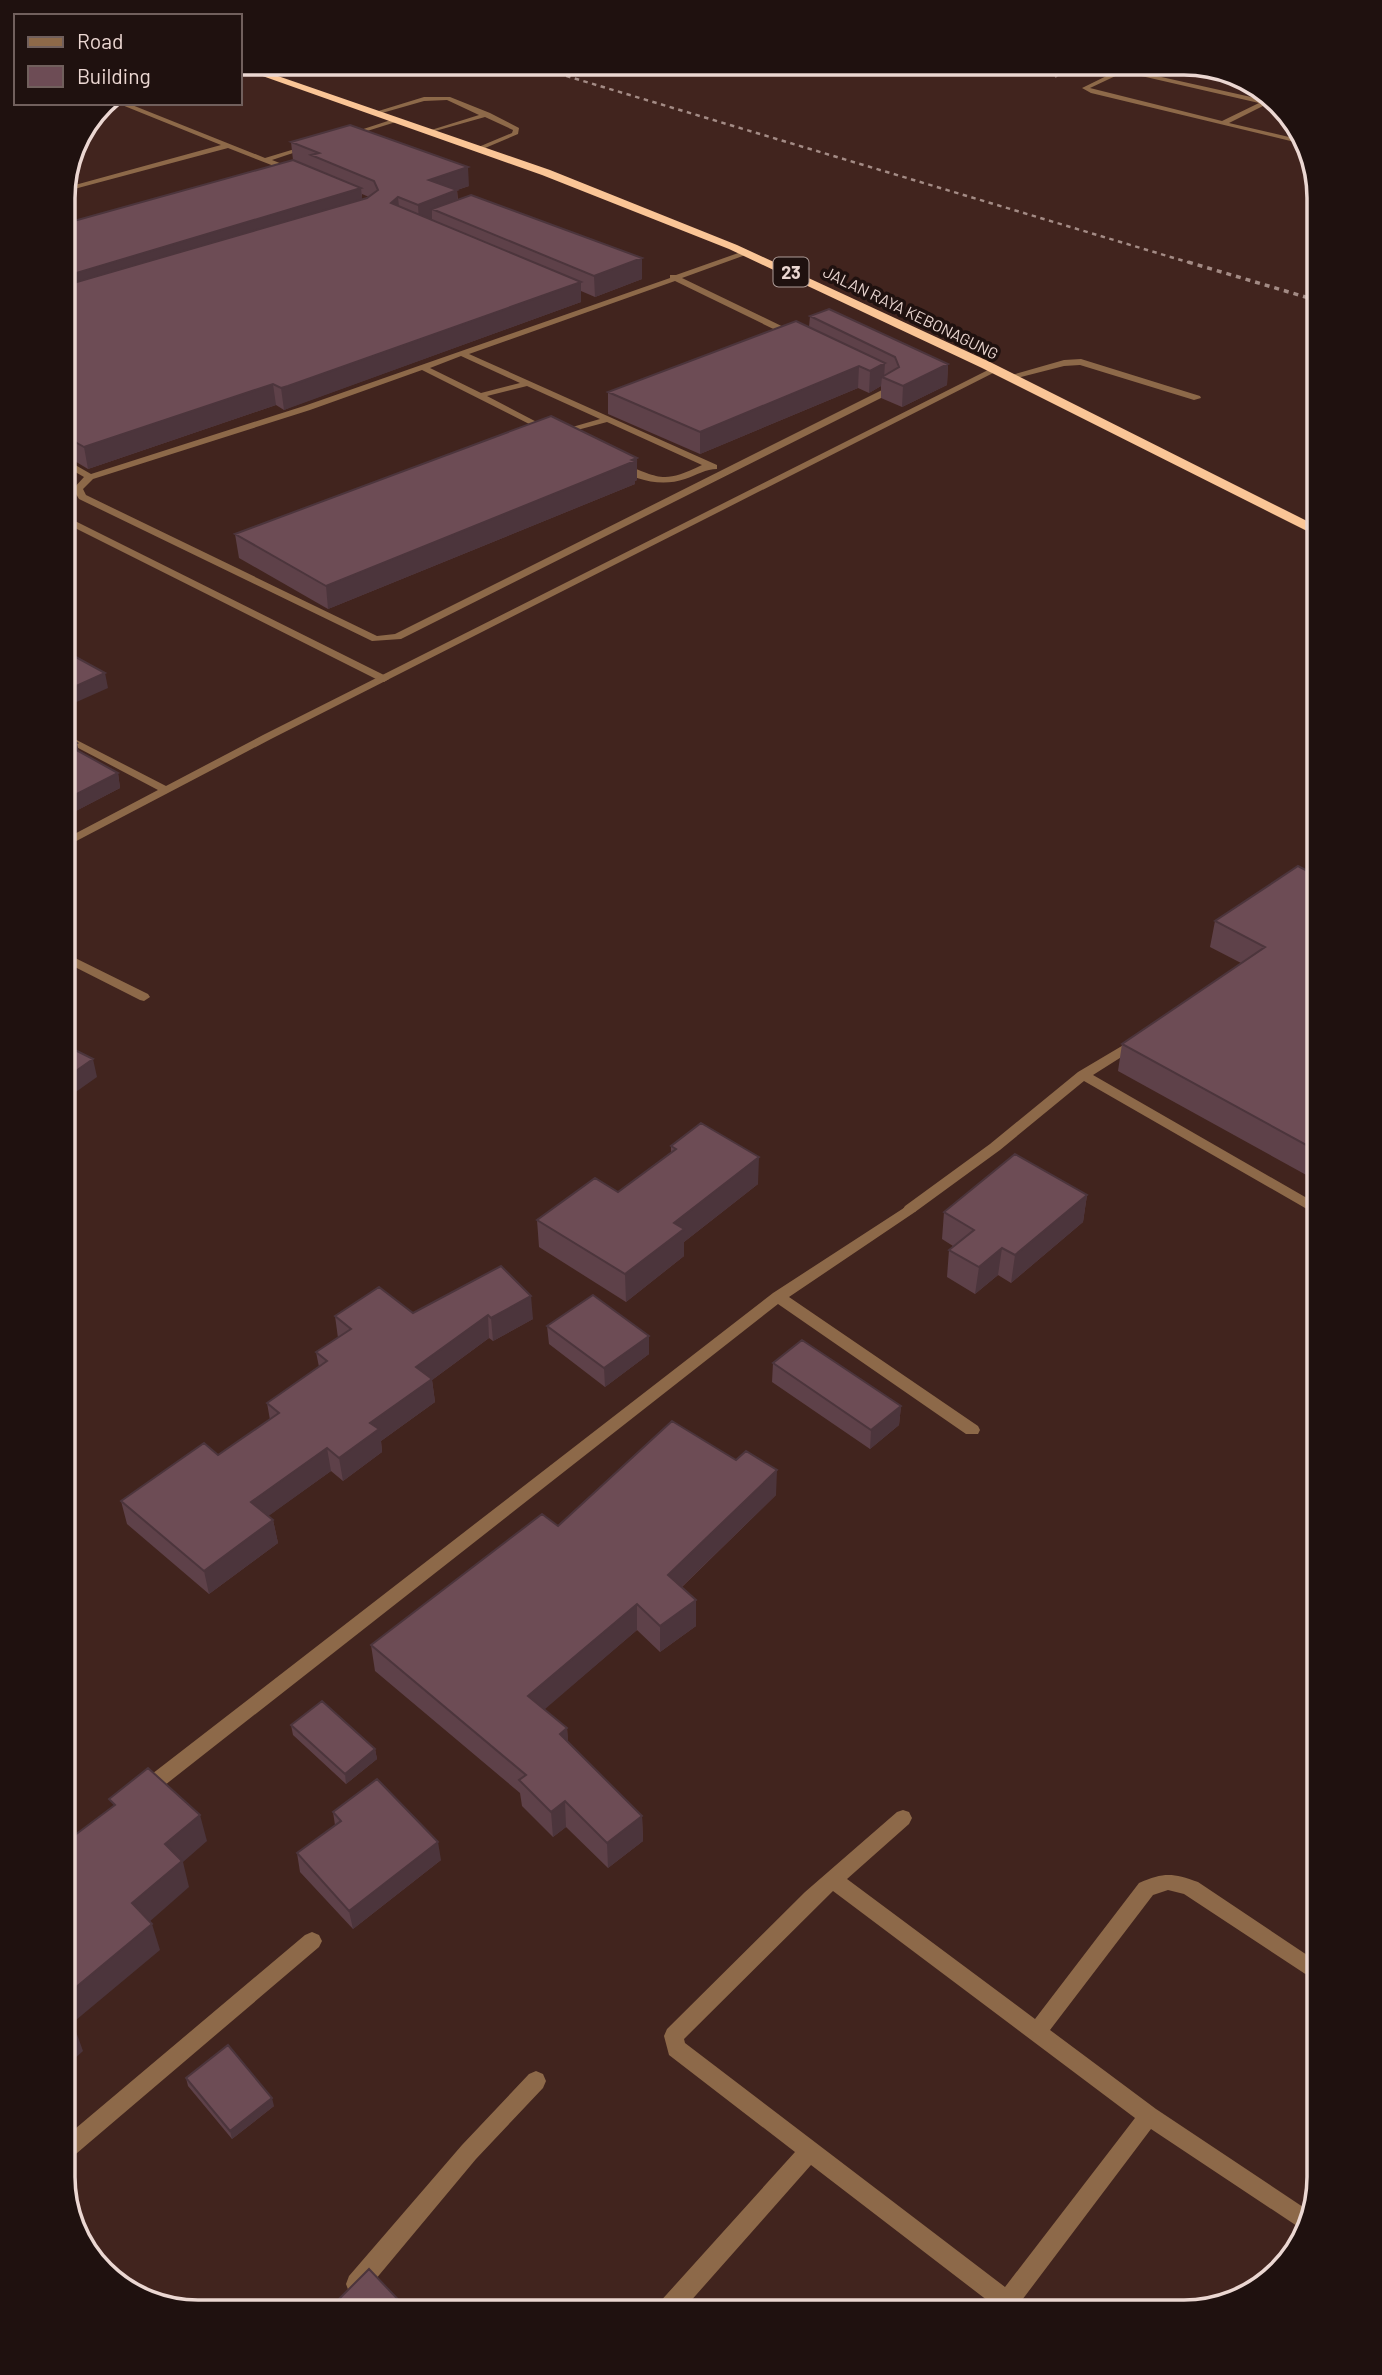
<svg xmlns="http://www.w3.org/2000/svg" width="1382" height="2375" font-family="Barlow,sans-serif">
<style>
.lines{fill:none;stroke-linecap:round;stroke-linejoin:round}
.path{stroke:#7c625c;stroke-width:2;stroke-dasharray:2.5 2.5;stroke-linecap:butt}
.lane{fill:#8d6949;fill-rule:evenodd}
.street{fill:#8d6949;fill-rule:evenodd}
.highway{fill:#fac596;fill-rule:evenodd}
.rail-far1{stroke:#a38b85;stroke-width:2.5;stroke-dasharray:4.5 4.5;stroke-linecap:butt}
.rail{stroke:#a38b85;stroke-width:3.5;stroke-dasharray:5 5;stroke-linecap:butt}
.wall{fill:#5e4149;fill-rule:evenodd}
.shaded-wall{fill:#4c353c}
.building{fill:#6d4c55;stroke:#4c353c;stroke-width:2}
.labels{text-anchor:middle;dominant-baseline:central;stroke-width:7;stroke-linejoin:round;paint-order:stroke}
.far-street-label{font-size:16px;fill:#ebd7d2;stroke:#1f110f}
.shield{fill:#1f110f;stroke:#ae9c98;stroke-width:2}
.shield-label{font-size:18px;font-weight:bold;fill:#ebd7d2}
.rim{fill:none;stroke:#ebd7d2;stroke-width:3.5}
</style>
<rect width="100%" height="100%" fill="#41241e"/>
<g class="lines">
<path class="path" d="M1055,77l15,-7"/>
<path class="lane" d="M450,97l40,16 29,15 -1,6 -40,17 -2,-3 36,-15 1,-3 -28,-13 -57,16v-2l51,-16 -32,-15 -23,1 -49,14 -3,-2 52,-16z
M117,103h10l138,55 43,-13 3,2 -39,13 23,9 -3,4 -64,-25 -165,44 1,-4 157,-43z
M397,118l2,3 -51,16 -3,-2z
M744,251l7,2 -69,25 116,56v4h-6l-117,-57 -206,73 248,111v4c-11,0 -20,6 -32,10 -23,8 -50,2 -70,-13l5,-3c40,14 41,22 82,2l-95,-43 -52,14v-4l45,-13 -73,-33 -40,10 65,34 -7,2 -123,-62 -112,40 -217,69 -10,10 3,6 291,141 18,-2 489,-245 4,-7 7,2 -4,9 -490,246 -29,2 -293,-142 -6,-10 11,-12 -21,-12v-7l28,16 213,-68 366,-128v-3h6zM461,356l59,27 -39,10 -51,-25z
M1081,359l119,37 1,2 -7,2 -114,-35 -16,1 -55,14 -4,-3 59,-17z
M63,515l325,162 1,2 -5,3 -4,-1 -317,-159z
M1137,1037l7,4 -2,3 -49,31 226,130v11l-235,-135 -84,69 -85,62h-10l-2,-3 2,-3 85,-62 88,-72z"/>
<path class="street" d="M1133,63h9l-12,7 139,31v2l-40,20 77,18 1,4 -216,-52 -9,-5zM1124,72l135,31 -37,18 -132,-33z
M992,368l7,2 -728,369 -208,109v-8l95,-50 -95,-50v-7l103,53 97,-51z
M63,952l85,42 2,3 -6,4 -4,-1 -77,-39z
M910,1204l7,5 -2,3 -126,85 189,129 2,4 -2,4h-12l-188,-130 -627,492 -6,2 -6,-2 -3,-6 3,-6 634,-491z
M903,1810l6,2 3,6 -3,6 -62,55 188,140 104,-136c25,-11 34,-10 59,-1l121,81v20l-135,-89 -16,-4 -15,5 -103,135 106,79 153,102 -6,19 -152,-101 -138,183h-24l3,-8 -181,-139 -130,147h-26l3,-8 137,-152 -126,-97 -5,-19 3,-7 138,-137 92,-80zM833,1891l302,227 -130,169 -320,-244 -1,-4z
M312,1932l7,3 3,6 -3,6 -249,212 -7,3v-23l242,-204z
M536,2071l7,3 3,7 -3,7 -67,71 -111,133 -8,3 -8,-3 -3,-8 3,-8 113,-131 67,-71z"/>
<path class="highway" d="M240,63l310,107 187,75 253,117 329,165v10l-337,-169 -253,-119 -187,-74 -302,-107z"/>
<path class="rail-far1" d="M523,63l671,201"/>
<path class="rail" d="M1188,262l131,39"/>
</g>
<path class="wall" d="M291,142l178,44 -12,4 1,10 184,58v21l-47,18 -14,-6v11l-290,105 -7,3 -8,-5 -188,64 -25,-15v-230l230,-64zM362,194l7,3 -7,3z
M810,316l138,48 -1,21 -45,22 -21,-9v-12l-12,7 -11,-5 -158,66 -92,-40v-22l201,-65z
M637,458v22l-2,1v3l-307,125 -89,-51 -4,-24z
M63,733l16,19 39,21 2,15 -48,25 -9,-6z
M1319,877v305l-201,-111 4,-27 119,-81 -31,-16 5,-26z
M671,1146l87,38 -74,58v14l-58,46 -87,-55 -2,-27 81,-28 53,-40z
M1087,1195l-4,27 -72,61 -13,-8 -23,19 -28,-17 2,-27 4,-4 -11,-7 2,-27z
M501,1266l32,53 -40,22 -4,-3 -57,42 3,22 -54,39 1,11 -39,29 -12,-10 -63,45 5,4 5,23 -69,51 -82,-70 -6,-23 97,-46 52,-35 -3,-17 52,-36 -3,-15 22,-14 -3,-22 78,-3z
M547,1326l102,10v18l-44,33 -56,-43z
M773,1363l128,43 -2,19 -29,24 -98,-67z
M776,1495l-94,92 14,39 -36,26 -23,-22 -93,79 23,19 1,15 74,73 1,25 -35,27 -42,-41 -13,10 -31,-31 -2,-13 -145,-122 -4,-26 187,-119z
M291,1725l84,24 2,10 -31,25 -53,-49z
M333,1812l108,48 -88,69 -53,-57 -3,-19 38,-28z
M186,2078l88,28 -42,33 -44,-53z"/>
<path class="shaded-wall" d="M468,167l1,19 -39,13 -1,-19z
M361,188l2,19 -300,91v-21z
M457,190l1,20 -26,-1v10l-13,5 -1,-19z
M398,197l2,20 -9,-14z
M642,258v21l-47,18 -1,-21z
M581,282v20l-297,108 -3,-22z
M885,363l-1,15 -2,-1 -1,9 -12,7 1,-22z
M948,364l-1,21 -45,22 1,-21z
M859,366l-1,22 -158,66v-22z
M273,384l3,21 -188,64 -4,-22z
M637,458v22l-2,1v3l-307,125 -2,-23z
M105,673l3,15 -45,20v-16z
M77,743l3,14 -11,-11z
M118,773l2,15 -48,25 -3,-15z
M69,1013l4,18 -10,6v-20z
M93,1059l4,18 -34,24v-21z
M759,1157l-1,27 -74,58v14l-58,46 -1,-28 49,-51z
M1087,1195l-4,27 -72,61 4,-28z
M1002,1248l-4,27 -23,19 4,-27z
M531,1296l2,23 -40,22 -2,-23z
M488,1315l1,23 -57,42 3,22 -54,39 1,11 -39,29 -4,-23 31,-35 46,-56z
M649,1336v18l-44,33 -1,-19z
M901,1406l-2,19 -29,24 1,-19z
M327,1448l4,23 -75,54 -5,-23z
M777,1470l-1,25 -108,105v-25z
M273,1520l5,23 -69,51 -5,-23z
M696,1600v26l-36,26v-26z
M637,1604v26l-107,92 -2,-26z
M567,1728l2,25 -9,-19z
M375,1749l2,10 -31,25 -1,-10z
M565,1801l1,26 -13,10 -2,-25z
M200,1815l7,26 -24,21 6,25 -49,43 -8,-27 33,-59z
M642,1816l1,25 -35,27 -1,-25z
M438,1842l3,18 -88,69 -4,-18z
M152,1924l8,26 -96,80 -1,-3v-29z
M74,2026l9,25 -20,18v-34z
M272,2098l2,8 -42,33 -2,-8z"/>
<path class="building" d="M350,125l118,42 -39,13 28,10 -39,15 -20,-8 -7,6 190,79 -293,104 -7,2 -8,-4 -189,63 -21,-12v-149l304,-88 11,-8 -4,-9 -63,-26 8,-2 -28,-11z
M293,160l68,28 -298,89v-53z
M471,195l171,63 -48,18 -162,-67z
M829,309l119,55 -45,22 -21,-9 17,-10 -4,-10 -85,-41z
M796,321l89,42 -15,8 -11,-5 -159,66 -92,-40z
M551,416l86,42 -5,2 3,1 -309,125 -91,-52z
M63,650l42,23 -42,19z
M63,733l14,10 -8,3 49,27 -49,25 -6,-3z
M1298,866l21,11v275l-197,-108 143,-97 -50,-26z
M63,1010l6,3 -6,4z
M63,1044l30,15 -30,21z
M701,1123l58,34 -85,66 10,6 -59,45 -88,-54 58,-42 23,14 58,-43 -5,-3z
M1015,1154l72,41 -72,60 -13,-7 -23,19 -30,-17 25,-20 -30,-18z
M501,1266l30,30 -40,22 -3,-3 -72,52 16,12 -62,44 9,6 -40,29 -12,-10 -76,54 22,18 -69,51 -83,-70 83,-58 14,12 61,-42 -12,-10 60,-42 -11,-9 35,-23 -16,-13 44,-29 34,26z
M593,1295l56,41 -45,32 -57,-42z
M802,1340l99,66 -30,24 -98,-67z
M672,1421l64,39 10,-9 31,19 -109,105 28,25 -36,26 -23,-22 -109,92 39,32 -7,6 82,82 -35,27 -42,-42 -14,11 -32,-32 7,-5 -155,-130 171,-131 16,12z
M322,1701l53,48 -30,25 -54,-49z
M148,1768l52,47 -35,29 17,17 -50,42 20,21 -89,74v-154l52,-39 -6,-6z
M377,1779l61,63 -89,69 -52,-58 44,-32 -8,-9z
M63,2014l11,12 -11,9z
M228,2045l44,53 -42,33 -44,-53z
M369,2269l41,43h-84z"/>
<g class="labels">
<g class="far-street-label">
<text transform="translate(911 312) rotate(26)">JALAN RAYA KEBONAGUNG</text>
</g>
<rect class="shield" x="773.5" y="257.5" width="35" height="29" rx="5"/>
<g class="shield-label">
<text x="791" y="272">23</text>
</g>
</g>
<path d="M0 0H1382V2375H0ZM198 75H1184A123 123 0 0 1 1307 198V2177A123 123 0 0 1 1184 2300H198A123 123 0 0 1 75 2177V198A123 123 0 0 1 198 75Z" fill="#1f110f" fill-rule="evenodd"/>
<path class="rim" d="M198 75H1184A123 123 0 0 1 1307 198V2177A123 123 0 0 1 1184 2300H198A123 123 0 0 1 75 2177V198A123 123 0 0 1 198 75Z"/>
<rect x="14" y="14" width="228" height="91" fill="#1f110f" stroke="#71605d" stroke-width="2"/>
<rect x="28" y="37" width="35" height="10" fill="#8d6949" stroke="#71605d" stroke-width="2"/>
<text x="77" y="49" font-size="21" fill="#ebd7d2">Road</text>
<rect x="28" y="66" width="35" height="21" fill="#6d4c55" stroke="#71605d" stroke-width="2"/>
<text x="77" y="84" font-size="21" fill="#ebd7d2">Building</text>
</svg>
